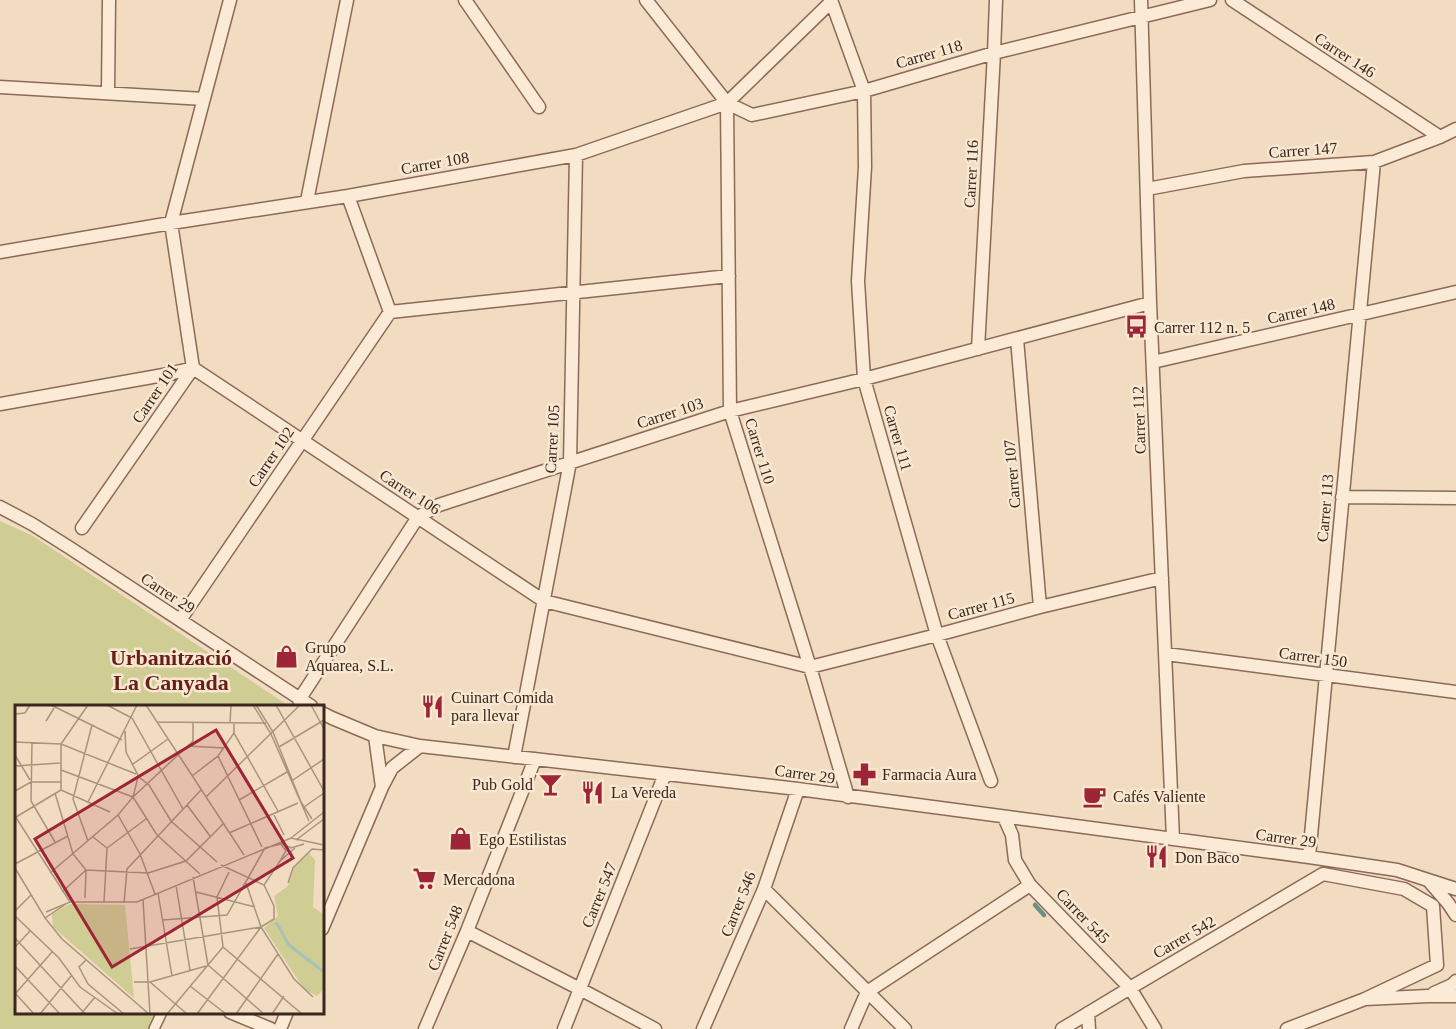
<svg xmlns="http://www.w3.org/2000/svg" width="1456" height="1029" font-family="Georgia,serif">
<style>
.green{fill:#cfcd94}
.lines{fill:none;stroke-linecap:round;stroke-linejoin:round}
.stream{stroke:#6a9282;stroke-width:4.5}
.pedestrian-casing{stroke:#8b6b57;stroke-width:12}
.minor-casing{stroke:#8b6b57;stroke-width:15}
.pedestrian{stroke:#fbead5;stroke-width:9}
.minor{stroke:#fbead5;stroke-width:12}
.labels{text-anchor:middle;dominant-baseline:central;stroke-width:5;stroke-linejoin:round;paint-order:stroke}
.street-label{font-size:16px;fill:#3a271d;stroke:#f8e7d1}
.poi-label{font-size:16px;fill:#3a271d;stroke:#f8e7d1;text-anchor:start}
.district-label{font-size:22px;font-weight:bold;fill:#691e19;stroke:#f8e7d1}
.inset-river{fill:none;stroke:#a4c3b5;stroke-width:3}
.inset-road{fill:none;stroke:#a8937f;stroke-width:1.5}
.view{fill:#9e2437;fill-opacity:0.15;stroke:#9e2437;stroke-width:3}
.inset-edge{fill:none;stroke:#3a271d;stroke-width:3}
</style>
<rect width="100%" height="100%" fill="#f1dbc1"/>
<path class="green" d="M0,521l33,15 256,170h-273v306l143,1 -8,16h-151z"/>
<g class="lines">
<path class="stream" d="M1035,905l9,10"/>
<defs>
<path id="pedestrian" d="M154,1029l8,-17"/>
<path id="minor" d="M465,0l74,107
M646,0l81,103 25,12 112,-24 130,-38 216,-53
M831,0l33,91 1,76 -7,114 6,98 73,256 54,146
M1141,0l9,303 23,536
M1232,0l208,137
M0,87l204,12
M108,92l1,-92
M727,103l3,308 80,256 38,130
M1147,189l97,-18 130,-9 66,-25 16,-8
M307,201l40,-201
M0,252l171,-29 177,-27 228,-41 151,-52 104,-101
M390,312l339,-36
M1017,339l23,268
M978,349l16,-296 2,-53
M1153,362l303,-70
M0,404l169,-30 24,-6 351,233 266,66 127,-32 103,-28 122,-29
M1342,497l114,1
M0,507l32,17 38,24 241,158
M82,528l111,-160 -22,-145 59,-223
M180,620l210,-308 -42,-116
M1166,654l290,38
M299,700l119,-183 21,-12 291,-94 134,-32 286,-76
M322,713l10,5 43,18 45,10 378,43 511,68 88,13 59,19
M375,736l7,51
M514,757l56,-295 6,-307
M1004,817l8,18 3,25 15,25 100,103 25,41
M1309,857l65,-695
M1429,881l19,22 8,12
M764,889l141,140
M322,929l60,-142 10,-19 28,-22
M467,931l113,58 75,40
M1434,993l18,-8 4,-4
M230,1012l41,17
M1088,1013l1,16
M280,1029l7,-17
M425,1029l42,-98 68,-172
M564,1029l101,-255
M703,1029l61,-140 34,-100
M851,1029l16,-37 163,-107
M1062,1029l68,-41 193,-114 81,15 29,17 4,59 -72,34
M1287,1029l78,-30 63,-3h28"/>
</defs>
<use href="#pedestrian" class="pedestrian-casing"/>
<use href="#minor" class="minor-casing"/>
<use href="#pedestrian" class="pedestrian"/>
<use href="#minor" class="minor"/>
</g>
<defs>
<symbol id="bus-bare" viewBox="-9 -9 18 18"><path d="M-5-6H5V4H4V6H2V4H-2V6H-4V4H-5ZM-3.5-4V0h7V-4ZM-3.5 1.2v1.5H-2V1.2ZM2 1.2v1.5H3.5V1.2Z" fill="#9e2437" stroke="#f8e7d1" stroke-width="2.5" paint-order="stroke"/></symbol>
<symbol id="shop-bare" viewBox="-9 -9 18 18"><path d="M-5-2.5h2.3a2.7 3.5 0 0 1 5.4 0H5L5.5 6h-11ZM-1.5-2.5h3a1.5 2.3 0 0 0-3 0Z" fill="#9e2437" stroke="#f8e7d1" stroke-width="2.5" paint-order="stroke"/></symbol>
<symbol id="restaurant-bare" viewBox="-9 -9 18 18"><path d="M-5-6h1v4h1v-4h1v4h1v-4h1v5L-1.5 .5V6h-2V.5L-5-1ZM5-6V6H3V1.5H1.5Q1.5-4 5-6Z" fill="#9e2437" stroke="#f8e7d1" stroke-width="2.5" paint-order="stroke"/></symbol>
<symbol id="pharmacy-bare" viewBox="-9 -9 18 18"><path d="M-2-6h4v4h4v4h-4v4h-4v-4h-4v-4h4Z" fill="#9e2437" stroke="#f8e7d1" stroke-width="2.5" paint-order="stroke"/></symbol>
<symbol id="bar-bare" viewBox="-9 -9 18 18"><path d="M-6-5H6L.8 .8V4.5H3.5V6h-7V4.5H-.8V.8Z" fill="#9e2437" stroke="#f8e7d1" stroke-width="2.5" paint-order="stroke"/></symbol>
<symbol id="cafe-bare" viewBox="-9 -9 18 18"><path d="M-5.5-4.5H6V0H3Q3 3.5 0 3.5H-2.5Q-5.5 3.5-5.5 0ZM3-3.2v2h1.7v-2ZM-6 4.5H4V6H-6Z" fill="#9e2437" stroke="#f8e7d1" stroke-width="2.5" paint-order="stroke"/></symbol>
<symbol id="supermarket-bare" viewBox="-9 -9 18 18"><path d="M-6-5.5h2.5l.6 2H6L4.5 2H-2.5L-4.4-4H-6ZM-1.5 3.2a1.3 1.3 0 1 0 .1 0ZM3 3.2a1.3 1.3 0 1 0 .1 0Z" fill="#9e2437" stroke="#f8e7d1" stroke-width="2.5" paint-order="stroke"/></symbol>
</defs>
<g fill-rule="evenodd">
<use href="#bus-bare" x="1120" y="310" width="33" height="33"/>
<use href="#shop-bare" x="270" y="640" width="33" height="33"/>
<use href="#restaurant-bare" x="416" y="690" width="33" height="33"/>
<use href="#pharmacy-bare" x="848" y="758" width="33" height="33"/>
<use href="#bar-bare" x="534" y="768" width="33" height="33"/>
<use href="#restaurant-bare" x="576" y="776" width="33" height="33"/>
<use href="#cafe-bare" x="1078" y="780" width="33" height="33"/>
<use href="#shop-bare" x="444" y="822" width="33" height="33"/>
<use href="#restaurant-bare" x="1140" y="840" width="33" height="33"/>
<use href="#supermarket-bare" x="408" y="862" width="33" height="33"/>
</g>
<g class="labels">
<g class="street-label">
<text transform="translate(929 54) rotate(-16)">Carrer 118</text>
<text transform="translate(1345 55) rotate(33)">Carrer 146</text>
<text transform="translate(1303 150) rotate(-4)">Carrer 147</text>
<text transform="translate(435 163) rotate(-10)">Carrer 108</text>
<text transform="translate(971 174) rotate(-87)">Carrer 116</text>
<text transform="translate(1301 311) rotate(-13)">Carrer 148</text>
<text transform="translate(155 393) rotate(-56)">Carrer 101</text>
<text transform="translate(670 413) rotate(-18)">Carrer 103</text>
<text transform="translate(1139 420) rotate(-92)">Carrer 112</text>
<text transform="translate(898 438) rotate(74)">Carrer 111</text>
<text transform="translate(552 439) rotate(-87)">Carrer 105</text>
<text transform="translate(760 451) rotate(73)">Carrer 110</text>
<text transform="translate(271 457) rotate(-56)">Carrer 102</text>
<text transform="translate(1012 474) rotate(-95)">Carrer 107</text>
<text transform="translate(410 492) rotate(33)">Carrer 106</text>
<text transform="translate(1325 508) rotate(-85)">Carrer 113</text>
<text transform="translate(168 593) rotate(33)">Carrer 29</text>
<text transform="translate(981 606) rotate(-15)">Carrer 115</text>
<text transform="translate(1313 657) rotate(8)">Carrer 150</text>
<text transform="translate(805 774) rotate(8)">Carrer 29</text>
<text transform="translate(1286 838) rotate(8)">Carrer 29</text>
<text transform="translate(599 895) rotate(-68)">Carrer 547</text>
<text transform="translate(738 904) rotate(-68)">Carrer 546</text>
<text transform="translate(1083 916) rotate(46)">Carrer 545</text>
<text transform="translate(1184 937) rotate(-30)">Carrer 542</text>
<text transform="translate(445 938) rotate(-68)">Carrer 548</text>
</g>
<g class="poi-label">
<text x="1154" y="327">Carrer 112 n. 5</text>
<text x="305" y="647">Grupo<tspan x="305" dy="18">Aquarea, S.L.</tspan></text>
<text x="451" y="697">Cuinart Comida<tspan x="451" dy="18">para llevar</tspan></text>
<text x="882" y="774">Farmacia Aura</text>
<text x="533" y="784" text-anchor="end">Pub Gold</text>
<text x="611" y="792">La Vereda</text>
<text x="1113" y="796">Cafés Valiente</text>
<text x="479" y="839">Ego Estilistas</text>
<text x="1175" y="857">Don Baco</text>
<text x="443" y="879">Mercadona</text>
</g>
<g class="district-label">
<text x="171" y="657">Urbanització<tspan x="171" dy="25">La Canyada</tspan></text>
</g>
</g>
<g transform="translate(15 705)">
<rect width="309" height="309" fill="#f1dbc1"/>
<path d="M294,148l6,7 -2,47 10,7 1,75 -7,7 -13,-7 -40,-61 14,-12 -4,-20 14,-10 6,-18zM55,199l55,1 9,93 -81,-71 -1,-13z" fill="#cfcd94"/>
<path class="inset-river" d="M261,217l13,23 35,27"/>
<path class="inset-road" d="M36,0l71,35M92,0l25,13 51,91M131,0l98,150M238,0l18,29 38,87M241,0l17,27 28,70 11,17M261,0l48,86M296,0l13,24M0,9l10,-1 5,-8M31,16l10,-16M142,17l109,1M215,18l1,-18M219,18v10l44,78M110,26l1,21 13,25 10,8 22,36 46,41M0,37l46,2 75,30M17,38l-1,58 24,41M46,39l27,-39M46,39v46M172,41l37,2M264,42l45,-27M0,50l15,25M203,51l44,91M118,59l35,-25M0,61l45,-3M46,65l72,27M177,71l26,-20 16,-23M278,75l31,-21M46,85l49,22M0,86l16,-9h30M40,88l18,61 13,16 -1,28M118,92l24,38 43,39M118,92l60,-56v-19M191,92l94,-92M224,95l48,-28M73,97l49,-97M172,100l23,31M289,102l20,-14M258,108l11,22M103,110l22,39 15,40M0,111l55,86M1,112l45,-27M214,128l69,-30M78,132l14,11 -3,54M276,133l33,-26M281,135l28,-21M73,136l-15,-42 19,-74M265,137l11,6 13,-4M92,143l39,-29M0,159l53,-28M0,163l30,50 21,-14M35,168l68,-58 15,-18 5,-20M178,172l15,88M231,178l15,44 33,52 19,18M273,178l5,-15 19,-19 12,1M161,180l14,85M249,180l16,-24 15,-13M47,187l24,-22 62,3 38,-12 37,-37M181,187l59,15M143,188l14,83M128,195l7,114M109,198l3,-34 74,-79M0,206l16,-16M31,207l24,-10h67l154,-64 33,7M0,211l44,42 21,29 38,27M309,212v26M30,213l17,21 87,75M148,215l64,-5 38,-67 16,-4 5,7 -6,10M0,233l70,76M0,242l15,-16M208,242l79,67M208,242l-6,-50 12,-25M115,244l131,-22 13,-8v-13l-10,-21 -43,-20M71,255l-7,7 9,17 36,30M193,260l56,49M0,261l45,48M119,277h16l56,-16M135,277l37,32M175,281l36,28M0,288l19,21M0,289l37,-42M25,309l31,-38M66,309l14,-17M152,309l56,-67M182,309l64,-87M221,309l42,-60M257,309l12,-18"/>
<path class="view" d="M201,25l77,128 -181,109 -77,-128z"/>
<rect width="309" height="309" class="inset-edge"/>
</g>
</svg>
